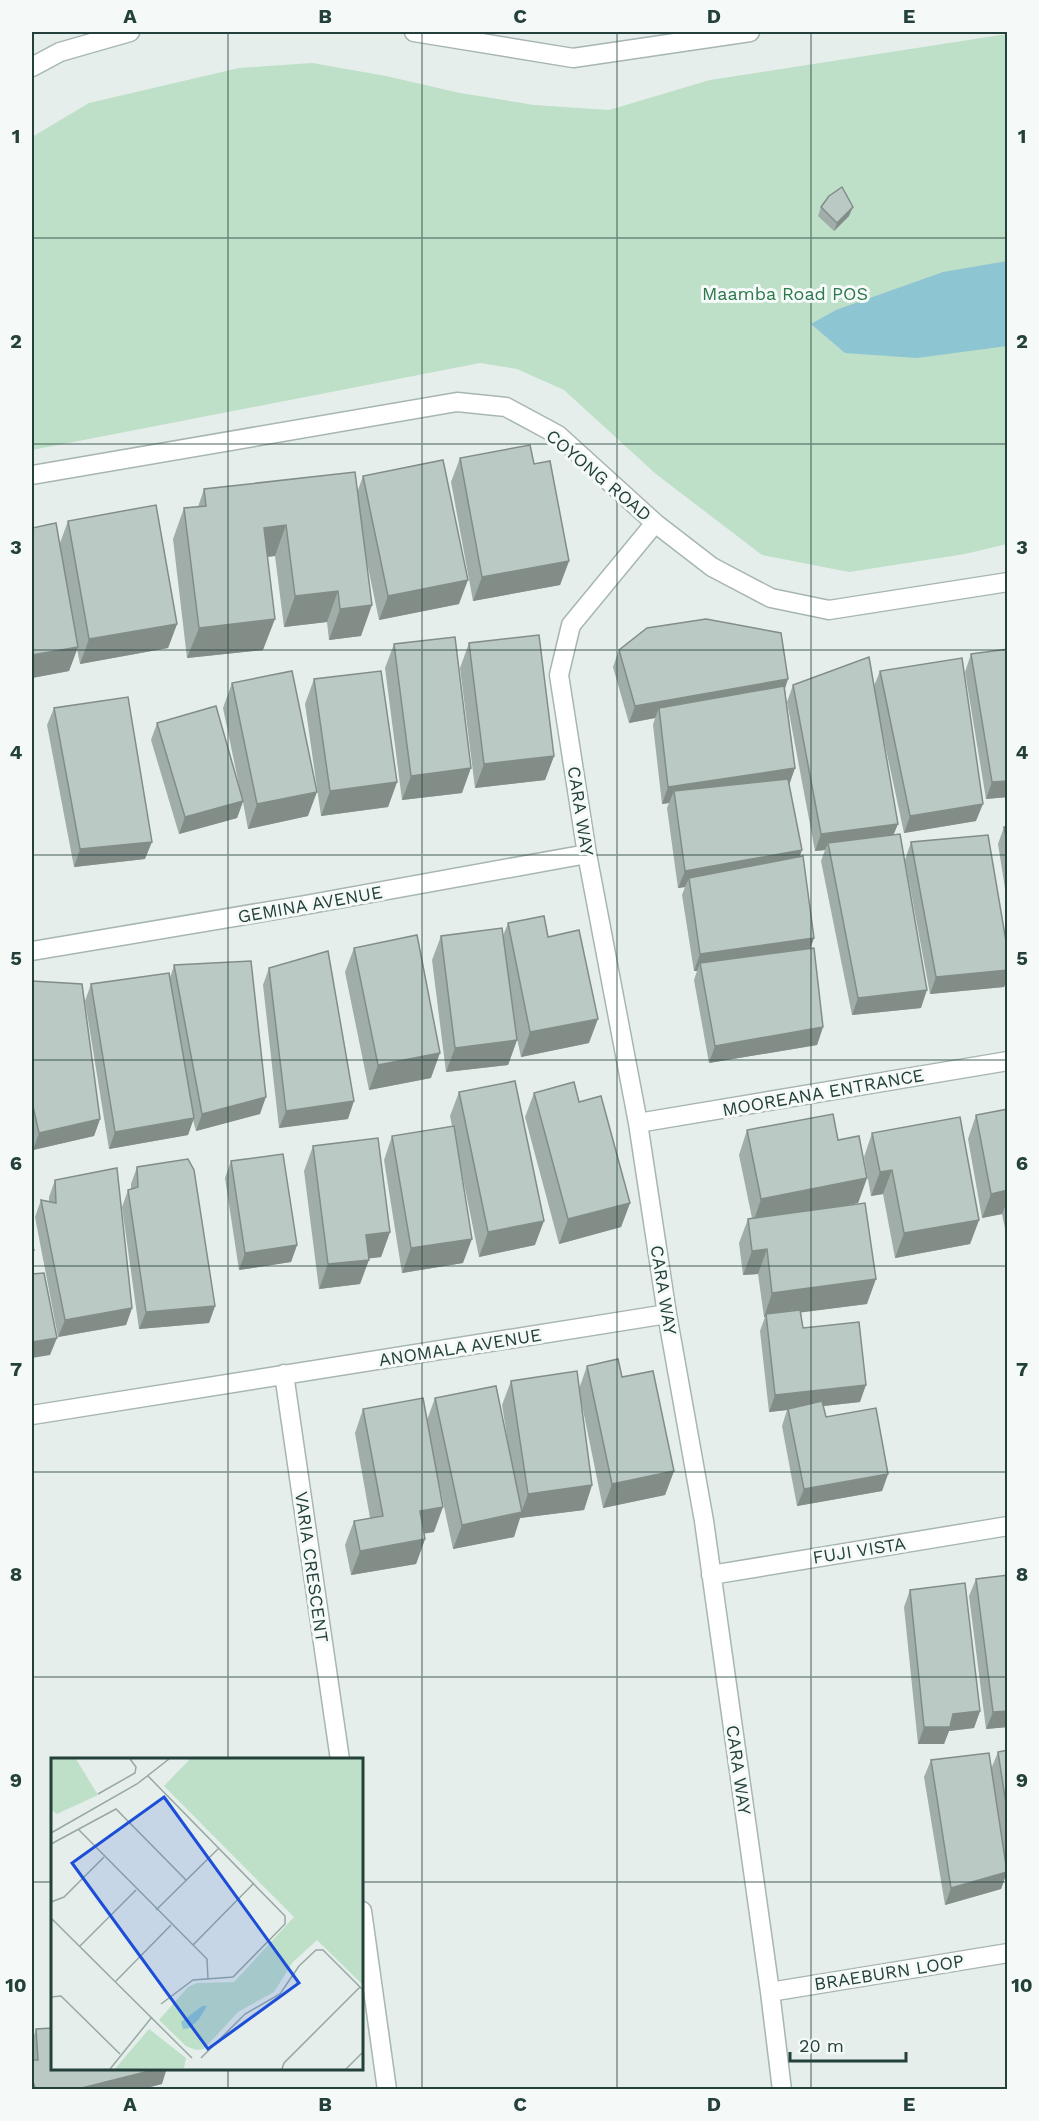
<svg xmlns="http://www.w3.org/2000/svg" width="1039" height="2121" font-family="'Work Sans',sans-serif">
<style>
.green{fill:#bedfc8}
.water{fill:#8dc5d3}
.lines{fill:none;stroke-linecap:round;stroke-linejoin:round}
.street-casing{stroke:#a7b6b2;stroke-width:21}
.street{stroke:#fff;stroke-width:18}
.wall{fill:#a0ada8}
.shaded-wall{fill:#828d88}
.building{fill:#bac9c3;stroke:#828d88;stroke-width:1.5}
.grid{fill:none;stroke:#23403a;stroke-width:1.5;stroke-opacity:0.55}
.labels{text-anchor:middle;dominant-baseline:central;stroke-width:6;stroke-linejoin:round;paint-order:stroke}
.park-label{font-size:18px;fill:#2d784d;stroke:#f5faf8}
.street-label{font-size:18px;fill:#23403a;stroke:#f5faf8}
.inset-road{fill:none;stroke:#97a8a4;stroke-width:1.5}
.view{fill:#1d4ed8;fill-opacity:0.15;stroke:#1d4ed8;stroke-width:3}
.inset-edge{fill:none;stroke:#23403a;stroke-width:3}
.neatline{fill:none;stroke:#23403a;stroke-width:2}
.grid-label{font-size:20px;text-anchor:middle;font-weight:bold;fill:#23403a}
</style>
<rect width="100%" height="100%" fill="#e5eeea"/>
<path class="green" d="M1007,34v510l-42,10 -116,18 -87,-17 -106,-81 -92,-84 -47,-21 -37,-6 -448,87v-313l57,-34 150,-35 73,-5 74,13 74,17 74,12 75,5 101,-30z"/>
<path class="water" d="M1007,261v85l-90,12 -72,-5 -34,-29 25,-14 107,-38z"/>
<g class="lines">
<defs>
<path id="street" d="M414,32l159,26 177,-26
M32,67l28,-15 70,-20
M32,475l425,-73 49,5 52,28 97,88 57,44 59,31 58,12 179,-28
M655,523l-84,102 -12,50 28,179 51,269 29,191 37,207 66,471 12,98
M32,951l273,-46 282,-51
M638,1123l370,-62
M284,1374l56,386
M32,1415l635,-101
M711,1575l297,-49
M362,1911l25,179
M770,1992l238,-39"/>
</defs>
<use href="#street" class="street-casing"/>
<use href="#street" class="street"/>
</g>
<path class="wall" d="M821,207l28,9 -15,15 -16,-15z
M460,458l74,6 35,97 -9,24 -87,16 -22,-119z
M363,476l96,128 -80,16 -13,-62 -5,78 -32,4 -2,-18 -43,5 -9,-71 -8,1 -4,93 -76,8 -14,-119 11,-31 14,-1 6,-18 154,1z
M68,521l109,103 -9,24 -88,16 -3,-15 -8,22 -37,7v-150l28,15z
M469,643l85,113 -9,24 -70,8 -15,-120z
M394,644l68,149 -60,7 -17,-132z
M619,650l169,29 -3,10 10,79 -6,17 11,72 14,81 -4,10 13,79 -6,18 -108,18 -15,-83 3,-9h-3l-12,-76 3,-8 -7,1 -11,-80 2,-5 -7,1 -9,-79 2,-7 -26,5 -16,-56z
M971,654l37,143 -22,2 -21,-127z
M880,671l96,150 -72,12 -26,-121 16,123 27,173 -69,7 -31,-154 4,-11 -10,1 -28,-149 6,-17 81,1z
M314,679l83,103 -9,25 -67,9 -16,-112z
M232,683l76,133 -60,13 -5,-27 -6,16 -58,16 -28,-94 6,-17 84,72 -18,-87z
M54,708l91,151 -71,8 -27,-142z
M1004,827h4v80l-10,-63z
M911,842l97,111v25l-4,9 -74,7 -25,-134z
M508,923l40,14 41,106 -68,14 -6,-28 2,11 -9,25 -62,7 -14,-112 9,-24h62z
M354,948l77,130 -62,12 -24,-118z
M174,965l86,149 -64,17 -3,-11 -5,15 -79,14 -24,-148 6,-17 79,-6z
M269,968l79,151 -69,9 -16,-143z
M32,981l68,138 -6,17 -61,14 -1,-5z
M459,1092l76,153 -56,12 -20,-98 4,104 -61,10 -18,-113 8,-24 60,-10 -2,-10z
M534,1093l45,9 51,101 -9,24 -62,17 -34,-127z
M1008,1109v129h-1l-5,-24 -20,4 -14,-79 8,-24z
M747,1130l91,10 29,38 -9,25 -25,5 34,96 -66,8 2,16 57,74 -37,4 3,11 62,57 -6,17 -85,15 -15,-80 5,-16 -18,2 -9,-81 5,-14h-1l-6,-43 -15,1 -4,-32 9,-24 4,-1 -13,-63z
M872,1133l107,87 -9,24 -75,14 -12,-64 -12,2 -7,-39z
M313,1146l77,86 -9,25 -12,1 -9,26 -41,5 -15,-118z
M231,1161l66,84 -6,17 -52,8 -14,-92z
M137,1167l78,139 -6,17 -70,6 -17,-122 6,-17 3,-1v-5z
M55,1180l77,128 -6,17 -68,12 -23,-120 6,-17 8,2v-5z
M587,1366l35,11 52,94 -9,24 -62,13 -22,-108 11,85 -8,25 -64,8 -6,19 -61,12 -17,-80 -2,63 -10,1 1,6 -9,25 -65,11 -6,-30 9,-24 16,-3 -15,-85 8,-24 64,11 8,-22 73,45 -6,-38 9,-24 68,8z
M1008,1575v152l-22,2 -17,-133 7,-17z
M910,1590l70,121 -6,17 -25,3 -5,13h-26l-14,-137z
M1008,1750v125l-1,-3 -6,17 -56,16 -21,-128 7,-17 60,9 7,-17z
M36,2029l126,55 -23,6h-107v-48z"/>
<path class="shaded-wall" d="M853,207l-4,9 -15,15 3,-8z
M286,525l-11,31 -22,2 11,-30z
M569,561l-9,24 -87,16 9,-24z
M468,580l-9,24 -80,16 9,-24z
M338,591l-11,31 -43,5 11,-31z
M372,605l-11,31 -32,4 11,-31z
M275,619l-12,31 -76,8 12,-30z
M177,624l-9,24 -88,16 9,-25z
M78,647l-9,24 -37,7v-23z
M788,679l-6,17 -123,12 -4,10 -26,5 6,-17z
M554,756l-9,24 -70,8 9,-24z
M471,768l-9,25 -60,7 9,-24z
M795,768l-6,17 -115,6 -5,12 -7,1 6,-17z
M1008,781v16l-22,2 6,-17z
M397,782l-9,25 -67,9 9,-25z
M317,792l-9,24 -60,13 9,-25z
M243,801l-6,17 -58,16 6,-17z
M983,804l-7,17 -72,12 6,-17z
M898,824l-7,17 -63,2 -3,7 -10,1 6,-17z
M152,842l-7,17 -71,8 6,-18z
M802,850l-6,17 -107,11 -4,9 -7,1 7,-17z
M814,938l-6,17 -108,8 -3,8h-3l6,-17z
M1008,970v8l-4,9 -74,7 6,-17z
M927,990l-6,18 -69,7 6,-17z
M598,1019l-9,24 -68,14 9,-25z
M823,1027l-6,18 -108,18 6,-17z
M517,1040l-9,25 -62,7 9,-24z
M440,1053l-9,25 -62,12 9,-25z
M266,1097l-6,17 -64,17 6,-17z
M354,1101l-6,18 -69,9 7,-17z
M194,1118l-6,17 -79,14 6,-17z
M100,1119l-6,17 -61,14 6,-17z
M892,1170l-9,24 -12,2 9,-24z
M867,1178l-9,25 -105,20 8,-24z
M1008,1190v10l-6,14 -20,4 9,-24z
M630,1203l-9,24 -62,17 9,-25z
M979,1220l-9,24 -75,14 9,-25z
M544,1221l-9,24 -56,12 9,-25z
M390,1232l-9,25 -24,3 9,-25z
M472,1239l-9,24 -61,10 9,-25z
M297,1245l-6,17 -52,8 6,-17z
M32,1249h3l-3,9z
M767,1249l-9,25 -15,1 9,-24z
M369,1260l-9,24 -41,5 9,-25z
M876,1279l-9,25 -101,13v-3l-1,3h-1l8,-24z
M215,1306l-6,17 -70,6 7,-17z
M132,1308l-6,17 -68,12 7,-17z
M57,1338l-7,17 -18,3v-16z
M866,1385l-6,17 -91,10 6,-17z
M674,1471l-9,24 -62,13 9,-24z
M888,1474l-6,17 -85,15 7,-17z
M592,1485l-8,25 -64,8 -6,19 -61,12 9,-24 59,-12 7,-19z
M443,1507l-9,25 -23,4 9,-25z
M425,1539l-9,25 -65,11 9,-24z
M980,1711l-6,17 -25,3 -5,13h-26l6,-17 29,-13z
M1008,1711v16l-22,2 7,-17z
M1007,1872l-6,17 -56,16 6,-17z
M161,2068h6l-5,16 -24,6h-64z"/>
<path class="building" d="M842,187l11,20 -16,16 -16,-16 8,-11z
M530,445l4,19 16,-3 19,100 -87,16 -22,-119z
M443,460l25,120 -80,16 -25,-120z
M355,472l17,133 -32,4 -2,-18 -43,5 -9,-71 -22,3 11,91 -76,9 -15,-120 22,-2 -2,-17z
M156,505l21,119 -88,15 -21,-118z
M56,523l22,124 -46,8v-127z
M706,619l75,14 7,46 -153,27 -16,-56 28,-22z
M539,635l15,121 -70,8 -15,-121z
M455,637l16,131 -60,8 -17,-132z
M1008,649v132l-16,1 -21,-128z
M869,657l29,167 -77,10 -28,-149z
M962,658l21,146 -73,12 -30,-145z
M292,671l25,121 -60,12 -25,-121z
M381,671l16,111 -67,9 -16,-112z
M784,686l11,82 -127,19 -9,-79z
M128,697l24,145 -72,7 -26,-141z
M216,706l27,95 -58,16 -28,-94z
M788,779l14,71 -117,21 -11,-80z
M1004,827h4v21z
M900,834l27,156 -69,8 -30,-155z
M988,835l20,118v17l-72,7 -25,-135z
M803,856l11,82 -114,16 -11,-76z
M544,916l4,21 31,-7 19,89 -68,13 -22,-109z
M502,928l15,112 -62,8 -14,-112z
M417,935l23,118 -62,12 -24,-117z
M814,948l9,79 -108,19 -15,-83z
M328,951l26,150 -68,10 -17,-143z
M251,961l15,136 -64,17 -28,-149z
M169,973l25,145 -79,14 -24,-148z
M32,981l50,3 18,135 -61,14 -7,-31v-105l1,-1z
M515,1081l29,140 -56,11 -29,-140z
M574,1082l5,20 22,-6 29,107 -62,16 -34,-126z
M1008,1109v81l-17,4 -15,-79z
M833,1114l5,26 21,-4 8,42 -106,21 -14,-69z
M960,1117l19,103 -75,13 -12,-63 -12,2 -8,-39z
M454,1126l18,113 -61,9 -19,-112z
M378,1138l12,94 -24,3 3,25 -41,4 -15,-118z
M283,1154l14,91 -52,8 -14,-92z
M188,1159l6,11 21,136 -69,6 -18,-122 10,-3 -1,-20z
M117,1168l15,140 -67,12 -24,-120 15,3 -1,-23z
M865,1203l11,76 -104,14 -5,-44 -15,2 -4,-32z
M44,1273l13,65 -25,4v-68z
M800,1310l3,18 56,-6 7,63 -91,10 -9,-81z
M618,1359l4,18 31,-6 21,100 -62,13 -25,-118z
M577,1371l15,114 -64,9 -17,-113z
M496,1386l26,126 -60,13 -27,-127z
M423,1398l20,109 -23,4 5,28 -65,12 -6,-30 29,-5 -20,-107z
M822,1401l4,16 50,-9 12,66 -84,15 -16,-80z
M1008,1575v136l-15,1 -17,-133z
M965,1583l15,128 -27,3 -3,13h-26l-14,-137z
M1008,1750v67l-10,-65z
M989,1753l18,119 -56,16 -20,-128z
M52,2028v40h109l-87,22h-38l-4,-11v-19h6l-2,-31z"/>
<path class="grid" d="M228,32v1728M422,32v2058M617,32v2058M811,32v2058M32,238h976M32,444h976M32,650h976M32,855h976M32,1060h976M32,1266h976M32,1472h976M32,1677h976M32,1882h20M362,1882h646M228,2068v22"/>
<g class="labels">
<g class="park-label">
<text x="785" y="293">Maamba Road POS</text>
</g>
<g class="street-label">
<text transform="translate(599 475) rotate(40)">COYONG ROAD</text>
<text transform="translate(581 811) rotate(81)">CARA WAY</text>
<text transform="translate(310 904) rotate(-10)">GEMINA AVENUE</text>
<text transform="translate(823 1092) rotate(-10)">MOOREANA ENTRANCE</text>
<text transform="translate(664 1290) rotate(81)">CARA WAY</text>
<text transform="translate(460 1347) rotate(-9)">ANOMALA AVENUE</text>
<text transform="translate(859 1550) rotate(-9)">FUJI VISTA</text>
<text transform="translate(312 1567) rotate(82)">VARIA CRESCENT</text>
<text transform="translate(739 1770) rotate(82)">CARA WAY</text>
<text transform="translate(889 1972) rotate(-9)">BRAEBURN LOOP</text>
</g>
</g>
<g transform="translate(51 1758)">
<rect width="312" height="312" fill="#e5eeea"/>
<path d="M0,1h25l22,36 -41,19 -6,-4zM139,1h173v226l-46,-45 -24,22 -19,30 -36,20 -34,37 -8,1 -10,-4 -27,-26 29,-33 9,-4 37,-1 60,-65 -130,-131zM98,271l37,29 -2,10 -69,1z" fill="#bedfc8"/>
<path d="M151,248h5l-8,13 -9,9 -7,1 -2,-7z" fill="#8dc5d3"/>
<path class="inset-road" d="M97,18l137,140v8l-52,53 -40,3 -32,24M47,36l37,-21 1,-6 -6,-8M27,71l129,130 1,20M0,75l86,-49 32,-25M0,86l65,-35 70,71M0,144l13,-5 40,-40M105,152l63,-62M0,160l141,140M142,187l61,-62M29,188l56,-56M65,223l55,-56M0,239l10,-1 59,58M150,300l44,-44 35,-20 19,-28 17,-16h7l40,40M59,311l42,-52M231,311l2,-6 76,-76M295,311l17,-17"/>
<path class="view" d="M113,39l135,186 -91,66 -136,-186z"/>
<rect width="312" height="312" class="inset-edge"/>
</g>
<rect width="1039" height="2121" fill="none" stroke="#f5faf8" stroke-width="66"/>
<path d="M790 2052v9h116v-9" fill="none" stroke="#23403a" stroke-width="3"/>
<text x="799" y="2052" font-size="18" fill="#23403a" stroke="#f5faf8" stroke-width="4.5" paint-order="stroke">20 m</text>
<rect x="33" y="33" width="973" height="2055" class="neatline"/>
<g class="grid-label">
<text x="130" y="23">A</text>
<text x="325" y="23">B</text>
<text x="520" y="23">C</text>
<text x="714" y="23">D</text>
<text x="909" y="23">E</text>
<text x="16" y="143">1</text>
<text x="1022" y="143">1</text>
<text x="16" y="348">2</text>
<text x="1022" y="348">2</text>
<text x="16" y="554">3</text>
<text x="1022" y="554">3</text>
<text x="16" y="759">4</text>
<text x="1022" y="759">4</text>
<text x="16" y="965">5</text>
<text x="1022" y="965">5</text>
<text x="16" y="1170">6</text>
<text x="1022" y="1170">6</text>
<text x="16" y="1376">7</text>
<text x="1022" y="1376">7</text>
<text x="16" y="1581">8</text>
<text x="1022" y="1581">8</text>
<text x="16" y="1787">9</text>
<text x="1022" y="1787">9</text>
<text x="16" y="1992">10</text>
<text x="1022" y="1992">10</text>
<text x="130" y="2111">A</text>
<text x="325" y="2111">B</text>
<text x="520" y="2111">C</text>
<text x="714" y="2111">D</text>
<text x="909" y="2111">E</text>
</g>
</svg>
